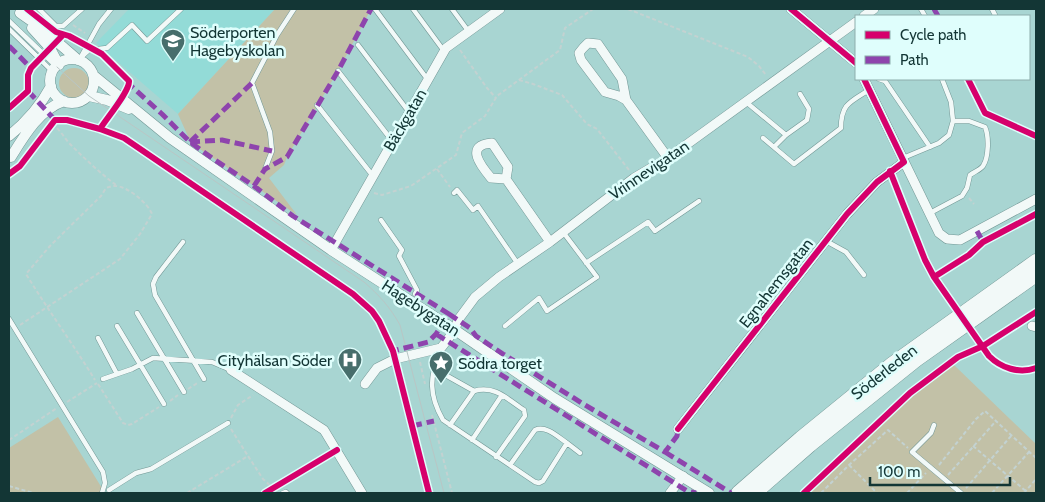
<svg xmlns="http://www.w3.org/2000/svg" width="1045" height="502" font-family="Cabin,sans-serif">
<style>
.built{fill:#93dbd7}
.green{fill:#c2c1a7}
.lines{fill:none;stroke-linecap:round;stroke-linejoin:round}
.service-casing{stroke:#729795;stroke-width:5.5}
.minor-casing{stroke:#729795;stroke-width:10}
.tertiary-casing{stroke:#729795;stroke-width:11}
.trunk-casing{stroke:#729795;stroke-width:15}
.path{stroke:#c3d2d1;stroke-width:2;stroke-dasharray:4 2.5;stroke-linecap:butt}
.service{stroke:#f2f9f8;stroke-width:4.5}
.minor{stroke:#f2f9f8;stroke-width:9}
.tertiary{stroke:#f2f9f8;stroke-width:10}
.trunk{stroke:#f2f9f8;stroke-width:14}
.tram{stroke:#b9c6c5;stroke-width:1}
.quiet{stroke:#8e44ad;stroke-width:5;stroke-dasharray:10 5;stroke-linecap:butt}
.cycleway-casing{stroke:#dffefc;stroke-width:9}
.cycleway{stroke:#d6006c;stroke-width:6}
.labels{text-anchor:middle;dominant-baseline:central;stroke-width:5;stroke-linejoin:round;paint-order:stroke}
.poi-label{font-size:16px;fill:#133635;stroke:#dffefc;text-anchor:start}
.street-label{font-size:16px;fill:#133635;stroke:#dffefc}
</style>
<rect width="100%" height="100%" fill="#a8d5d2"/>
<path class="built" d="M129,9h146l-97,105 -82,-71z"/>
<path class="green" d="M275,9h96l-33,62 -51,86 -3,8 -15,13 28,37 -106,-72 -13,-29z
M59 83a15 15 0 1 1 30 0a15 15 0 1 1-30 0Z
M954,365l82,79v49h-226l88,-84 37,-32z
M58,417l47,76h-96v-45z"/>
<g class="lines">
<defs>
<path id="service" d="M39,9l17,17h7l19,-17
M375,9l53,71
M413,9l31,42
M452,9l17,23
M921,9l4,7
M992,9l3,6
M9,21l47,45
M9,29l44,43
M358,45l51,67
M82,55l17,-31 12,-15
M78,60l11,-10 18,-2 25,-23 15,16 34,-32
M338,71l55,71
M879,79l6,2 45,66
M746,102l40,33
M317,105l56,71
M763,138l31,26 47,-36c0,-24 9,-26 28,-38
M774,147l12,-12 21,-15 2,-11 -9,-15
M903,158l36,-15 10,-8 4,-14
M265,169l7,-18 -2,-19 -18,-49 25,-48 17,-26
M454,193l3,-3 16,20 5,-4 40,58
M930,213l32,-17 5,-8 3,-13c4,-3 10,-5 13,-9 6,-9 6,-30 2,-39l-16,-6h-16l-2,-19 -9,-23
M381,220l21,30 -3,6 18,34 -2,4
M826,241l20,11 18,23
M183,242l-27,35 -3,7 2,11 49,84
M586,263l62,-41 7,9 44,-30
M137,313l47,79
M9,319l94,153 2,11 -3,10
M117,326l47,78
M505,326l34,-28 8,13 50,-34 -34,-45
M98,338l19,36
M440,349c-10,28 -12,45 3,71l92,62 4,1 4,-2 24,-38 13,10
M433,368l41,23c21,-6 33,8 50,19l1,6 -29,41
M103,379l29,-10 21,-11 59,4 19,8
M450,425l24,-34
M934,425l-3,8 -19,19 49,41
M472,440l30,-45
M510,465l25,-35c11,-5 23,7 32,13
M109,490l27,-17 15,-4 77,-46
M283,493l3,-1 1,1"/>
<path id="minor" d="M791,9l65,54
M864,16l10,-7
M864,79l75,154 8,6 13,1 76,-41
M626,100l-4,-21 -24,-35 -10,-1 -5,5 -4,5 2,7 24,32 14,4 7,4 42,58
M506,179l2,-12 -16,-24c-28,2 -11,23 -1,35l15,1 44,63
M331,250l115,-202 54,-39
M1032,326l4,1
M231,370l93,60 38,63
M365,384l12,-16 18,-9 46,-11 14,-18 3,-10 17,-23 24,-20 51,-35 84,-64 34,-20 188,-136
M678,429l169,-215 30,-32 27,-20
M670,493l13,-17"/>
<path id="tertiary" d="M20,13l20,14 38,33
M32,28l18,20 9,17
M50 81a22 22 0 1 1 44 0a22 22 0 1 1-44 0Z
M93,75l77,63 161,112 124,80 99,68 155,95
M89,96l18,4 22,9
M9,136c17,-14 32,-31 42,-50
M11,157c13,-21 29,-48 53,-56"/>
<path id="trunk" d="M738,493l63,-55 91,-74 144,-103
M755,493l55,-48 106,-85 120,-85"/>
</defs>
<use href="#service" class="service-casing"/>
<use href="#minor" class="minor-casing"/>
<use href="#tertiary" class="tertiary-casing"/>
<use href="#trunk" class="trunk-casing"/>
<path class="path" d="M628,9l120,48 11,9 7,9
M73,25l12,8
M460,50l27,38 9,10
M519,80l14,4 29,11 25,29 10,5 32,41
M52,124c8,5 12,14 19,21 14,14 29,28 45,40
M437,169l13,18
M374,193l8,2 29,-9 45,-31 6,-22 23,-17 12,-20 63,-46 5,-22 28,-19
M969,198l5,6
M20,325l100,-66 20,-25 12,-20c-4,-11 -26,-29 -38,-28 -2,0 -5,1 -8,2l-5,8 -51,50 -24,28c22,36 47,70 69,106
M420,362l5,22
M98,384l25,39 5,2 4,-1 27,-17
M188,389l11,-7
M170,401l8,-6
M67,402l30,-19
M432,415l20,78
M231,418l7,-13 15,-10
M231,429l17,27
M9,440l48,-32
M973,446l55,47
M849,465l28,28
M939,465l37,-46 9,-8 51,47
M948,475l48,-54
M9,486l24,7
M966,488l45,-52
M187,493l61,-37 15,23 10,9
M821,493l28,-28 39,-35 20,18
M907,493l19,-20
M992,493l37,-41
M1024,493l12,-14"/>
<use href="#service" class="service"/>
<use href="#minor" class="minor"/>
<use href="#tertiary" class="tertiary"/>
<use href="#trunk" class="trunk"/>
<path class="tram" d="M57,67l32,29 275,186c15,13 26,25 36,43l44,168"/>
<path class="quiet" d="M934,9l4,7
M9,46l22,22
M128,80l2,5 32,29 28,28 22,16 42,28 39,30 156,98
M28,91l27,29
M190,142l62,-59
M190,142l32,-2 50,11
M254,186l11,-17 22,-12 51,-86 33,-62
M977,231l6,11
M436,334l251,157 9,2
M392,347l1,4 35,-9 8,-8 13,-20 21,14 6,8 27,18 82,51 80,47 12,-16 1,-7
M412,426l22,-5
M665,452l66,41"/>
<defs>
<path id="cycleway" d="M27,9l29,23 13,4 33,18 27,27c1,10 -23,38 -29,48
M791,9l65,54
M968,79l17,34 51,23
M9,108l19,-17v-16l3,-7 32,-33
M890,171l35,89 9,17 55,79c12,12 30,18 47,12
M9,174l11,-8 35,-46h12l33,9 24,9 229,156 19,17 7,10 14,30 36,142
M934,277l35,-22 14,-13 53,-28
M678,429l169,-215 30,-32 27,-20 -40,-83
M265,493l72,-43
M804,493l106,-100 48,-36 25,-11 53,-34"/>
</defs>
<use href="#cycleway" class="cycleway-casing"/>
<use href="#cycleway" class="cycleway"/>
</g>
<defs>
<symbol id="school-pin" viewBox="-11 -11 22 30"><path d="M0 17L-7.5 6A9.5 9.5 0 1 1 7.5 6Z" fill="#476e6c" stroke="#dffefc"/><path d="M0-5L7-2L0 1L-7-2ZM-4 1L0 2.5L4 1V4Q0 6-4 4Z" fill="#fff"/></symbol>
<symbol id="hospital-pin" viewBox="-11 -11 22 30"><path d="M0 17L-7.5 6A9.5 9.5 0 1 1 7.5 6Z" fill="#476e6c" stroke="#dffefc"/><path d="M-5-5h3v3.5h4V-5h3V5h-3V1.5h-4V5h-3Z" fill="#fff"/></symbol>
<symbol id="sight-pin" viewBox="-11 -11 22 30"><path d="M0 17L-7.5 6A9.5 9.5 0 1 1 7.5 6Z" fill="#476e6c" stroke="#dffefc"/><path d="M0-6L1.8-2.2L6-1.7L2.9 1.2L3.7 5.4L0 3.3L-3.7 5.4L-2.9 1.2L-6-1.7L-1.8-2.2Z" fill="#fff"/></symbol>
</defs>
<g fill-rule="evenodd">
<use href="#school-pin" x="159" y="27" width="28" height="38"/>
<use href="#hospital-pin" x="336" y="346" width="28" height="38"/>
<use href="#sight-pin" x="427" y="349" width="28" height="38"/>
</g>
<g class="labels">
<g class="poi-label">
<text x="190" y="32">Söderporten<tspan x="190" dy="18">Hagebyskolan</tspan></text>
<text x="332" y="360" text-anchor="end">Cityhälsan Söder</text>
<text x="458" y="363">Södra torget</text>
</g>
<g class="street-label">
<text transform="translate(405 120) rotate(-60)">Bäckgatan</text>
<text transform="translate(649 170) rotate(-34)">Vrinnevigatan</text>
<text transform="translate(776 283) rotate(-52)">Egnahemsgatan</text>
<text transform="translate(421 308) rotate(33)">Hagebygatan</text>
<text transform="translate(884 372) rotate(-38)">Söderleden</text>
</g>
</g>
<rect width="1045" height="502" fill="none" stroke="#133635" stroke-width="20"/>
<rect x="855" y="15" width="175" height="65" fill="#dffefc" stroke="#8daeac"/>
<rect x="865" y="31" width="25" height="8" fill="#d6006c" stroke="#8daeac"/>
<text x="900" y="40" font-size="15" fill="#133635">Cycle path</text>
<rect x="865" y="56" width="25" height="8" fill="#8e44ad" stroke="#8daeac"/>
<text x="900" y="65" font-size="15" fill="#133635">Path</text>
<path d="M870 477v8h140v-8" fill="none" stroke="#133635" stroke-width="2.5"/>
<text x="878" y="477" font-size="15" fill="#133635" stroke="#dffefc" stroke-width="4" paint-order="stroke">100 m</text>
</svg>
